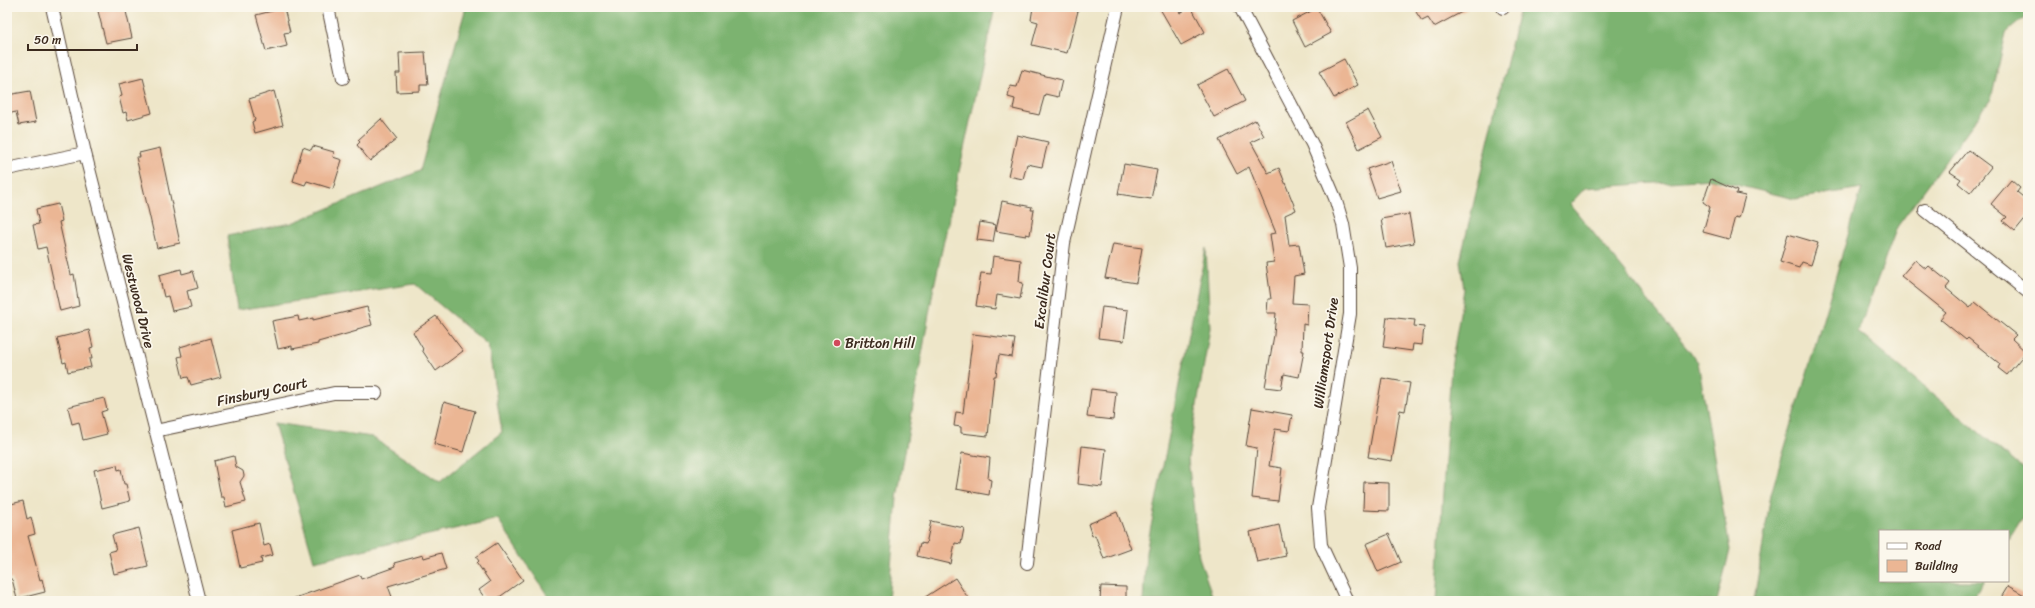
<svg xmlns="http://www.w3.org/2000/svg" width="2035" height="608" font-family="Sriracha,sans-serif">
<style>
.forest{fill:#7cb370;stroke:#5c6e47}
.building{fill:#ebb694}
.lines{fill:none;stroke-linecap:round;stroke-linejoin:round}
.minor-casing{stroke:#564638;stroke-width:14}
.minor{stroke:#fff;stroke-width:12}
.poi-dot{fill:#d1495b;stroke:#fbf7ec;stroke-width:1.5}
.labels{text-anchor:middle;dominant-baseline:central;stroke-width:3.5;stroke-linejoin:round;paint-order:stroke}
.street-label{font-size:14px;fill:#3b2a1e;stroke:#fbf7ec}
.poi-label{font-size:14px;fill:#3b2a1e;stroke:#fbf7ec;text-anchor:start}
</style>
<rect width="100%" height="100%" fill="#fbf7ec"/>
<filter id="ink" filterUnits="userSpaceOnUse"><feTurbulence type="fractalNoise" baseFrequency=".025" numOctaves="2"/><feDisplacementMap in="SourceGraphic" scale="8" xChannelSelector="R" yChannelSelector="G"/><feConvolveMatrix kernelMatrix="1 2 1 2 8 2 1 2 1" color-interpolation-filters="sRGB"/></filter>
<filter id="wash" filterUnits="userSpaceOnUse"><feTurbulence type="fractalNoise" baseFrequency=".012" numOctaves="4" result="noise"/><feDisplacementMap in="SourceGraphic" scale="16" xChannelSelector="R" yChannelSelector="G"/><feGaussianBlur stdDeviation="0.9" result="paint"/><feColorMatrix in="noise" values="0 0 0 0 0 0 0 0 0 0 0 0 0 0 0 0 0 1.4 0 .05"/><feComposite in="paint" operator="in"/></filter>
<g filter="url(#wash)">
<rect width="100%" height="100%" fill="#eee6c9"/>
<path class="forest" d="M466,7h529l-62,284 -36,207 -9,103h-337l-53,-82 -184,42 -40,-138 98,14 68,45 62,-50 -14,-87 -73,-61 -178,26 -10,-74 65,-13 128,-52z
M1520,7h508v7l-22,19 -15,66 -94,128 -39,105 170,141v35l-20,33v-10h-128v50h104l-13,20h-217l17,-107 91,-306 -67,11 -84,-20 -126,9 -15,16 128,158 32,188 -13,51h-281l15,-234 13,-78 -4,-28z
M1206,248l4,80 -22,131 11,98 15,44h-71l3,-49z"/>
<g id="blocks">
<path class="building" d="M97,7h28l7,31 -26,5z
M1033,7h40v3l5,1 -11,42 -35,-8 6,-23 -7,-2z
M1159,7h18l3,6 11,-6 14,25 -24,13z
M1423,7h48l-37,20 -6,-9 -6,3 -6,-9z
M284,8l6,24 -6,1 3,13 -21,5 -10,-36z
M1317,8l14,25 -26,14 -13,-26z
M425,52l3,33h-8v6l-23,1 -1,-19h4l-1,-20z
M1344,59l14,26 -24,13 -15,-26z
M1228,69l17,32 -31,16 -17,-32z
M1022,70l40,10 -4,17 -13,-3 -6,21 -26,-6 2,-10 -7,-2 2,-11 7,1z
M143,78l9,35 -24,7 -2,-8 -3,1 -4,-16 3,-1 -3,-12z
M30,91l6,31 -17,3 -3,-13 -9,2v-19z
M274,91l9,34 -28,8 -3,-11 3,-2 -6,-21z
M1368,110l14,27 -23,12 -13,-27z
M381,119l16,20 -27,22 -13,-16 3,-3 -2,-2z
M1255,120l9,16 -13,6 17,31 11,-5 17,42 -11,5 4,30 10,-1 5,30 -10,2 -2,27 16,1 -1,21 -4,-1 -1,27h2l-5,26 -15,-3 -3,15 -16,-2 9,-52 2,-22h-9l1,-14h3l-5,-36 8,-1 -4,-28 6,-1 -27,-66 -12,7 -18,-34z
M1017,135l31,7 -6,25 -15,-3 -4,15 -15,-3z
M313,146l21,6 -1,5 9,3 -9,29 -26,-8 -2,4 -12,-4 10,-34 8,3z
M160,148l20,95 -23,5 -21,-91h4l-1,-4z
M1968,150l23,17 -21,26 -12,-10 3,-4 -11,-7z
M1391,161l10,30 -24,7 -10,-29z
M1124,164l33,6 -6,29 -33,-5z
M1711,179l26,12 -1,3 9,2 -6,22 -4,-1 -6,22 -26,-7 7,-25 -7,-5z
M2011,180l9,8 -3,4 11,9v14l-13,16 -12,-10 4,-4 -16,-13z
M1002,201l30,6 -1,3h3l-4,25 -4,-1v2l-30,-5z
M58,204l4,17 -3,1 12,53 3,-1 5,32 -19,5 -14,-64 -8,2 -5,-24 6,-1 -3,-15z
M1409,214l5,29 -28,5 -5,-29z
M980,222l16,3 -3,17 -16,-2z
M1788,234l30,9 -7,22 -9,-3 -3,6 -19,-6z
M1113,244l29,4 -6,35 -31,-5z
M993,256l28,4 -2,22 4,1 -3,16 -23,-4 -2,14 -19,-3 5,-33 10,1z
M1915,260l11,9 3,-3 21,17 -4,5 24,20 5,-6 41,33 -4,4 14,13 -19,23 -9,-7 2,-4 -32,-26 -2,2 -26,-21 6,-7 -45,-36z
M181,269l1,5 11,-3 5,17 -11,3 4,16 -19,4 -4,-15 -4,1 -5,-22z
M367,307l5,18 -15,4v2l-39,11v2l-26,5v-3l-14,3 -6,-28 26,-5 1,5 14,-3v2z
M1102,307l26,3 -4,31 -26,-3z
M436,316l27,35 -27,20 -14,-21 1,-1 -10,-17z
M1387,317l28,3 -1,6 10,1 -2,18 -9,-1 -1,7 -29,-4z
M89,330l4,17 -3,1 2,11h-3l2,8 -23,5 -2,-10 -3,1 -6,-25z
M973,334l42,5 -3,18 -13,-2 -3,21h-2l-6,60 -27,-3v-6l-7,-1 2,-14 7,1z
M211,338l10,39 -30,8 -3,-8 -5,1 -5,-21 4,-1 -2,-9z
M1382,378l28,5 -5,28 -5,-1 -8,51 -24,-4z
M1091,389l25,3 -3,28 -26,-3z
M104,398l3,12 -6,2 6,22 -24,6 -4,-18 -7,2 -4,-17z
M444,402l31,9 -12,41 -29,-8z
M1252,408l40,7 -3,16 -14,-2 -6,37 13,2 -4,33 -26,-3 5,-50 -11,-2z
M1082,446l24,3 -4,38 -24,-3z
M962,453l28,5 -2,21 3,1 -2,15 -33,-6z
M234,456l2,11 7,4 1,5 -4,6 6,20 -20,5 -2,-10h-3l-7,-36z
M117,465l1,5 3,-1 3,15h2l4,17 -28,7 -8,-38z
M1364,482l25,1v28l-26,-1z
M23,501l4,18 4,-2 4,17 -7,2 12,44 2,-1 3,13 -28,7 -5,-20 -5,1v-75z
M1117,512l14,37 -27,10 -9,-24 -3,1 -4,-12z
M931,521l33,7 -3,16 -6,-1 -4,21 -34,-8 3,-13 6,1z
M259,523l5,23 6,-2 3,11 -12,3 1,5 -22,5 -8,-38z
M1279,525l7,31 -29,6 -7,-30z
M139,528l9,38 -34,8 -5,-22 7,-2 -4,-15z
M1389,534l12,28 -23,10 -12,-28z
M497,543l26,37 -29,21h-7l-8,-11 11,-8 -13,-19 2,-2 -3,-4z
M441,553l5,16 -58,17 4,11 -11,4h-89v-2l68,-24 1,4 34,-12 -1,-4 29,-8 1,3z
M955,578l15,23h-51z
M1101,586l25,1v14h-26z
M2008,586l20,11v4h-29z"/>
</g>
</g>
<g filter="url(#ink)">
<use href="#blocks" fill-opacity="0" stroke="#564638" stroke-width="1"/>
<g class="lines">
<defs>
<path id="minor" d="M52,7l33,146 114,448
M328,7l15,71
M1240,7l72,137 23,54 8,26 7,44v46l-32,194 3,37 26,56
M1503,7v1
M7,169l78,-16
M1925,210l103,82
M155,431l179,-38h42
M1027,563l37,-320 54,-236"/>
</defs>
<use href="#minor" class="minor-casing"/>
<use href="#minor" class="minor"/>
</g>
</g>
<circle class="poi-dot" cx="837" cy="343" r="4"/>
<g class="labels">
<g class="street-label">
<text transform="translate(1045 281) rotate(-83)">Excalibur Court</text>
<text transform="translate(138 301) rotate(76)">Westwood Drive</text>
<text transform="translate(1326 353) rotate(-82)">Williamsport Drive</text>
<text transform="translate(262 392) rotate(-12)">Finsbury Court</text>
</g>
<g class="poi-label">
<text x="845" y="343">Britton Hill</text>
</g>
</g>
<rect width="2035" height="608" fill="none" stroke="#fbf7ec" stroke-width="24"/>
<rect x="1879" y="530" width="130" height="52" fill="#fbf7ec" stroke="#aea59a"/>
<rect x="1887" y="543" width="20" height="6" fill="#ffffff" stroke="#aea59a"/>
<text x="1915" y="550" font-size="12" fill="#3b2a1e">Road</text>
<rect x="1887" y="560" width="20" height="12" fill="#ebb694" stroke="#aea59a"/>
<text x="1915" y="570" font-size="12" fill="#3b2a1e">Building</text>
<path d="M28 44v6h109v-6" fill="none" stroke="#3b2a1e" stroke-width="2"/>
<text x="34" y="44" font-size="12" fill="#3b2a1e" stroke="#fbf7ec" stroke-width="3" paint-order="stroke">50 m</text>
</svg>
